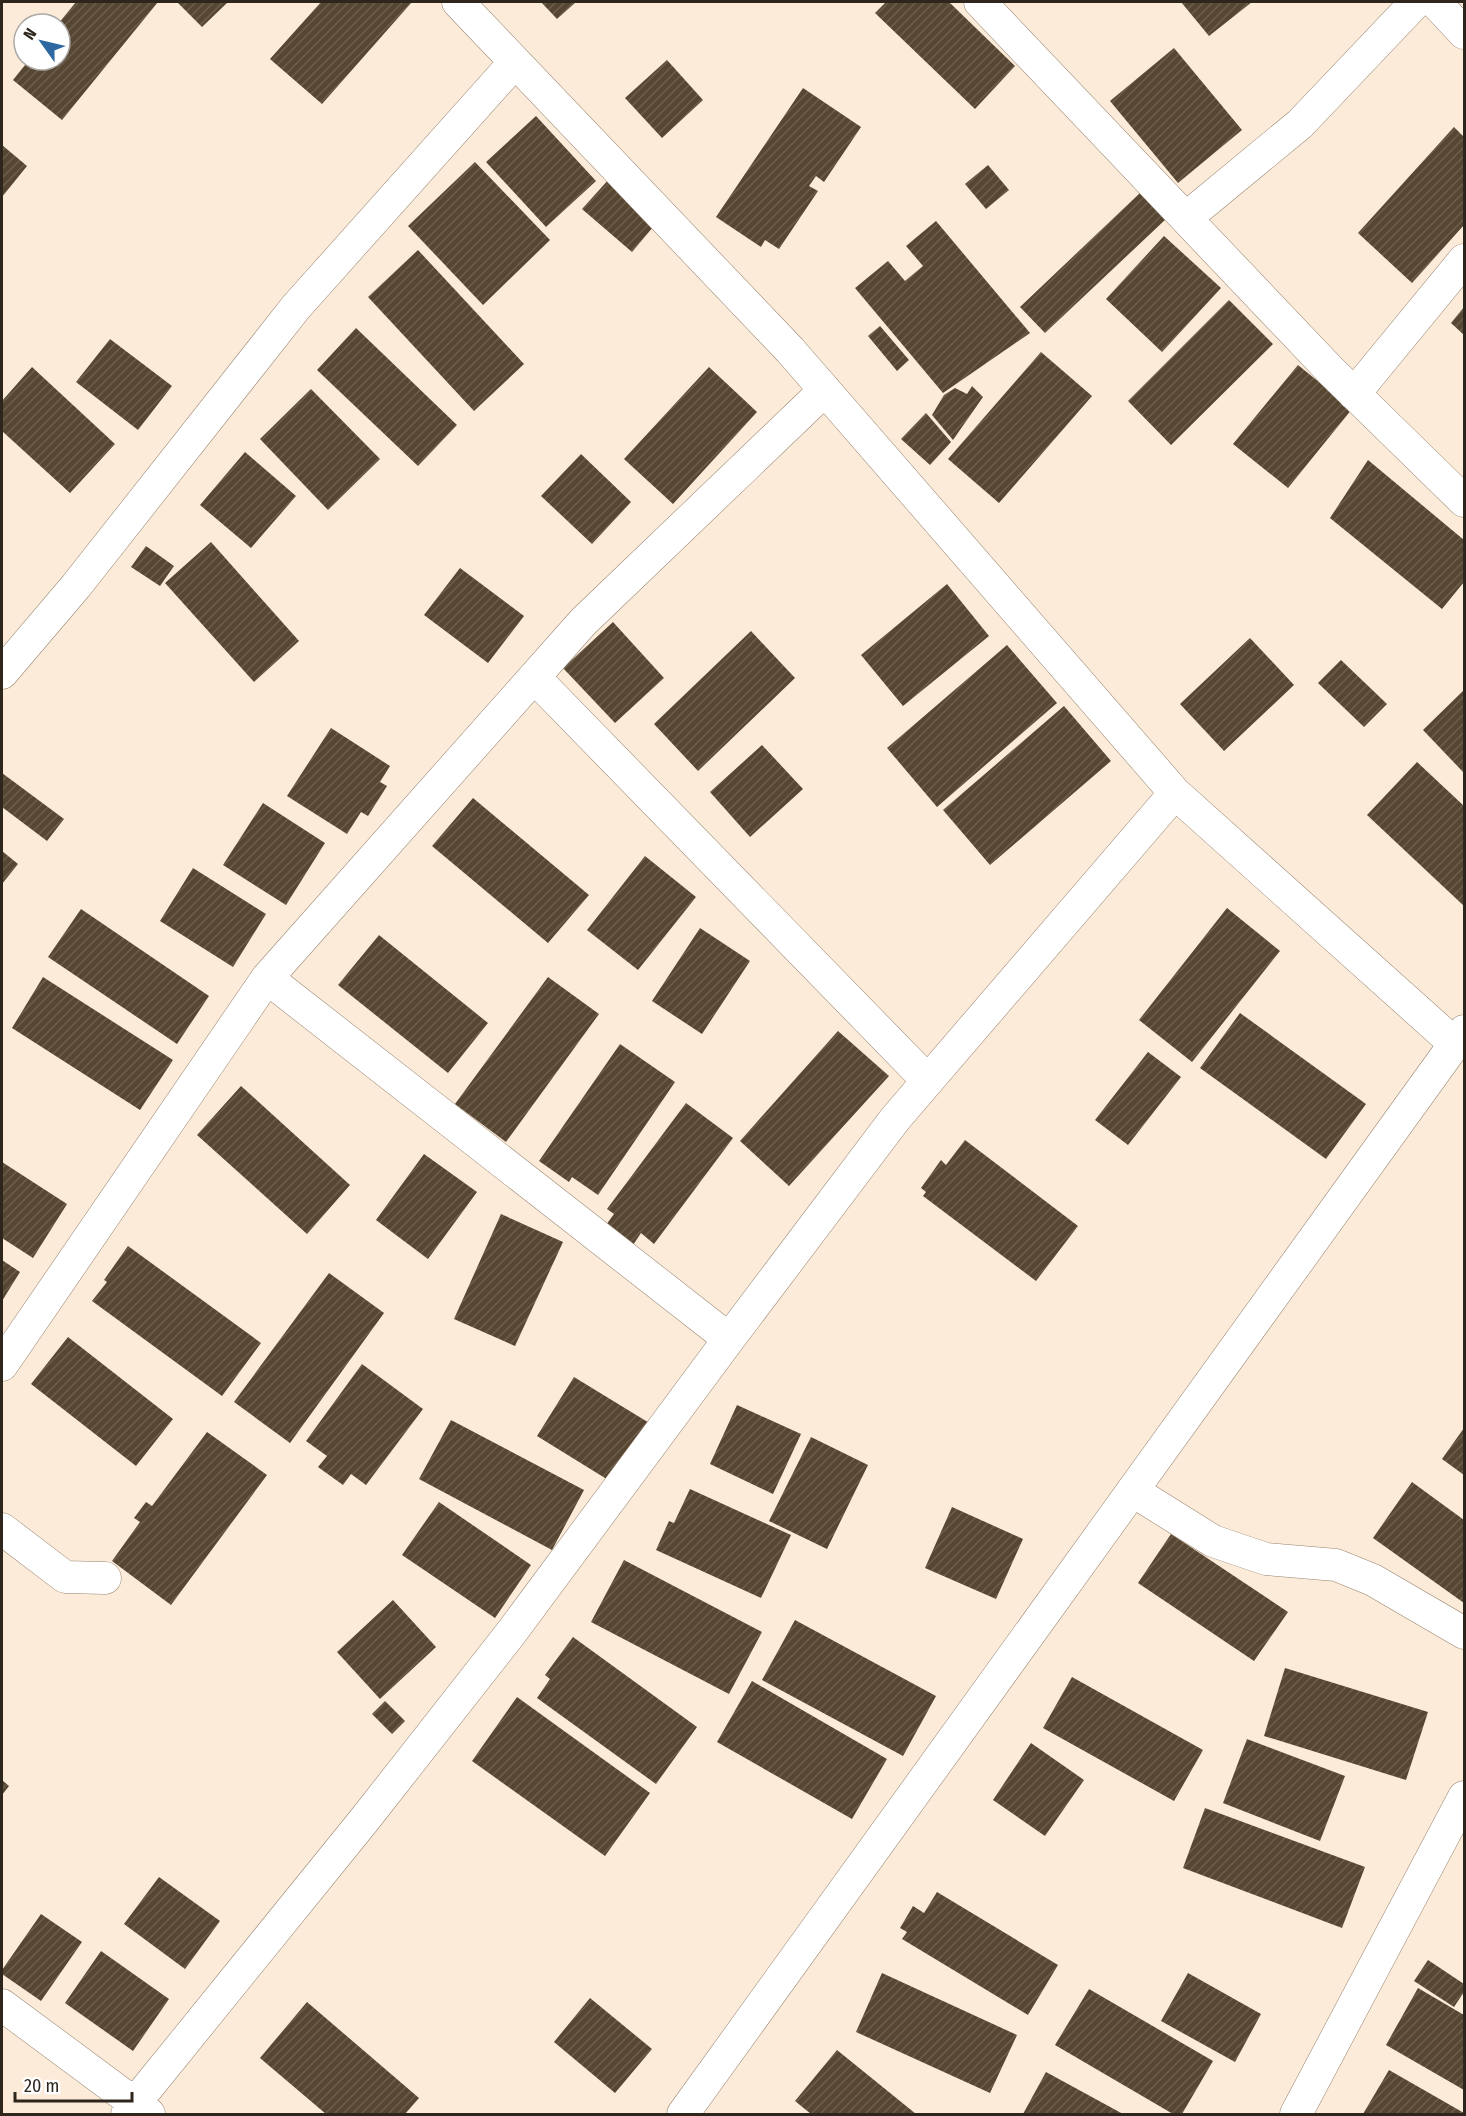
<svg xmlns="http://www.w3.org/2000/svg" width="1466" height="2116" font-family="'Fira Sans Condensed',sans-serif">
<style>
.building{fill:url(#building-hatch)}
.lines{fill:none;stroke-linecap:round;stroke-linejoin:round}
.street-casing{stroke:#988470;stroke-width:33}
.street{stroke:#fff;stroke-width:32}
</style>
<defs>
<pattern id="building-hatch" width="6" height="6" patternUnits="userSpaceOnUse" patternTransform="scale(1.5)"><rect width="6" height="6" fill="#564632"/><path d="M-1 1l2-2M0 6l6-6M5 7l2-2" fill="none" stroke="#6b5e4d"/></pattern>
</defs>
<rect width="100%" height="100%" fill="#fcebd9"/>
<path class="building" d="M76,2h82l-96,118 -49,-40 16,-20h31v-36h-2z
M177,2h51l-26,25z
M321,2h91l-90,102 -52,-45z
M541,2h35l-19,17z
M886,2h63l66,64 -40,43 -100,-96z
M1181,2h71l-43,34z
M1174,48l68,82 -64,53 -68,-82z
M667,60l36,40 -41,38 -37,-40z
M803,88l58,39 -37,55 -8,-6 -7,10 9,5 -39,58 -14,-9 -4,7 -45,-30z
M536,116l60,65 -50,46 -60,-65z
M1454,127l10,10v88l-52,58 -54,-50z
M2,145l25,21 -25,31z
M475,162l75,78 -67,65 -75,-79z
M988,165l21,25 -23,19 -21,-25z
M610,178l49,42 -27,32 -50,-43z
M1141,192l25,27 -121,114 -25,-26z
M936,221l94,112 -87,60 -88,-105 33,-27 17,20 18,-15 -17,-20z
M1164,236l57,52 -59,64 -56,-53z
M418,250l106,114 -50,47 -106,-114z
M1229,300l44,44 -102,101 -43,-44z
M1464,307v28l-13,-12z
M880,326l29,34 -12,11 -29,-35z
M356,328l101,97 -39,41 -101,-96z
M110,339l62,47 -34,44 -62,-48z
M1041,352l51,44 -93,107 -51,-44z
M1298,365l54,44 -64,79 -55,-44z
M32,367l83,77 -45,49 -68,-62v-30z
M709,367l48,45 -84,92 -49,-45z
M972,386l11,11 -30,43 -21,-25 12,-20 11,-7 12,6z
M311,389l69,70 -52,51 -68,-71z
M926,413l25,29 -21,23 -29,-26z
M245,452l51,44 -45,52 -51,-43z
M581,454l50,48 -39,42 -51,-48z
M1368,460l96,80v42l-22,27 -112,-91z
M211,542l88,99 -45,41 -89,-99z
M146,546l28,20 -14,20 -29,-19z
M460,568l64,48 -36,47 -64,-48z
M947,584l42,52 -86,70 -42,-51z
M613,622l51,56 -49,45 -52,-55z
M751,631l44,47 -97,93 -44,-47z
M1250,638l44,47 -70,66 -44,-47z
M1007,645l50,58 -120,104 -50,-59z
M1341,660l46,44 -23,23 -46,-44z
M1464,690v83l-41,-43z
M1064,706l47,55 -121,104 -47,-55z
M331,728l59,38 -10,16 7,4 -19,30 -7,-4 -14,22 -60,-38z
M762,745l41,44 -53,48 -40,-45z
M1417,762l47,44v100l-97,-91z
M2,773l62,46 -17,22 -45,-34z
M473,798l116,97 -41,48 -116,-97z
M263,803l62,40 -39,62 -63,-40z
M2,851l16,13 -16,20z
M645,856l51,41 -58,73 -51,-40z
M193,868l73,46 -33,53 -73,-46z
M1227,908l53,43 -88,111 -53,-42z
M81,909l128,87 -32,48 -129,-87z
M700,928l50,33 -48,73 -50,-33z
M379,935l109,88 -40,50 -110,-88z
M43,977l130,83 -33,50 -128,-82z
M548,977l51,37 -93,128 -51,-38z
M1240,1013l126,91 -40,55 -126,-91z
M838,1031l51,45 -100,110 -49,-45z
M620,1044l55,38 -77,113 -26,-18 -3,5 -30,-21z
M1148,1052l33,25 -53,68 -33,-25z
M241,1086l109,99 -43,49 -110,-99z
M686,1103l47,35 -79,106 -13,-11 -8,12 -27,-20 8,-11 -7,-5z
M965,1140l113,86 -42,55 -113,-85 3,-4 -5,-4 20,-28 5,5z
M424,1154l53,38 -49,67 -52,-39z
M2,1162l65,42 -34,54 -31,-20z
M501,1214l62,28 -48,104 -61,-27z
M128,1246l133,97 -39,53 -130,-95 15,-19 -3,-2z
M2,1260l18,12 -18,29z
M329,1273l55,40 -94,130 -56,-41z
M68,1337l105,82 -37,47 -105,-82z
M362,1364l61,45 -57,76 -15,-11 -8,11 -25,-18 9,-11 -21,-15z
M574,1377l90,55 -38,59 -89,-55z
M737,1405l64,29 -28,60 -63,-30z
M451,1420l133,70 -32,60 -133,-71z
M1464,1428v47l-22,-16z
M207,1432l60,43 -96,130 -59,-44 28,-39 -6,-4 12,-16 6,4z
M811,1437l57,28 -41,84 -58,-28z
M1412,1482l52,38v83l-91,-65z
M690,1489l101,46 -30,63 -105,-48 13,-29 5,2z
M439,1502l92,63 -36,53 -93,-63z
M952,1507l71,32 -27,60 -71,-31z
M1171,1534l117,78 -34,49 -116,-78z
M624,1560l138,72 -33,62 -138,-72z
M393,1600l43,47 -56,52 -43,-47z
M795,1620l141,76 -33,60 -141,-76z
M573,1637l124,90 -41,57 -119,-86 13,-19 -5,-4z
M1285,1668l143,44 -22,68 -142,-44z
M1072,1677l131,73 -29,51 -131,-73z
M752,1681l135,78 -35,60 -135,-77z
M517,1697l133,96 -45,63 -133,-95z
M385,1701l20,20 -13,13 -20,-20z
M1247,1739l98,37 -25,65 -97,-38z
M1031,1743l53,37 -39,56 -52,-36z
M2,1780l7,6 -7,9z
M1205,1808l160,59 -23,61 -159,-60z
M159,1877l61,44 -35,48 -61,-45z
M937,1892l121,73 -30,50 -126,-76 5,-7 -7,-4 13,-22 11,7z
M41,1914l41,28 -41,59 -39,-27v-4z
M101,1951l68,48 -36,52 -68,-48z
M1428,1960l36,24v8l-10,15 -40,-26z
M882,1973l135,62 -27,58 -134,-61z
M1188,1973l73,41 -26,48 -74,-41z
M1418,1988l46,27v75l-78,-45z
M1089,1989l124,72 -31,53h-9l-118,-69z
M590,1998l62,51 -37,44 -61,-51z
M307,2002l112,96 -14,16h-79l-66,-56z
M837,2050l79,64h-105l-16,-13z
M1389,2070l75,43v1h-101z
M1046,2072l77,42h-100z"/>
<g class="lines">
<defs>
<path id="street" d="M458,2l332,348 385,443 280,251
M980,2l351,369 133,130
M1435,2l29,31
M1186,218l114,-94 116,-122
M1354,394l110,-134
M2,673l74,-87 220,-279 219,-245
M534,677l394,404
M267,978l462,361
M2,1365l265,-387 316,-356 242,-232
M1133,1491l80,50 53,18 70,6 37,15 91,53
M2,1529l63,48 40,1
M2,2005l147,109
M127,2114l8,-11 230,-284 146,-186 218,-294 166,-220 280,-326
M683,2114l781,-1083
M1296,2114l168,-317"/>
</defs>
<use href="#street" class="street-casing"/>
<use href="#street" class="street"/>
</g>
<rect width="1466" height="2116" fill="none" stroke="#2e261d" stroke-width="6"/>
<g transform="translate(42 42) rotate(304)"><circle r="28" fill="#ffffff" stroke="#aba8a5" stroke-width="1.5"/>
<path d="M0-4.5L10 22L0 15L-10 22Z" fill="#2d68a0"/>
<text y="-9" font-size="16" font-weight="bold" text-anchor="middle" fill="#2e261d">N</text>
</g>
<path d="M15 2092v9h117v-9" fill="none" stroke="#2e261d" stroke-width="3"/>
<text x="24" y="2092" font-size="18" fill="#2e261d" stroke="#ffffff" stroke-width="4.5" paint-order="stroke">20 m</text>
</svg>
